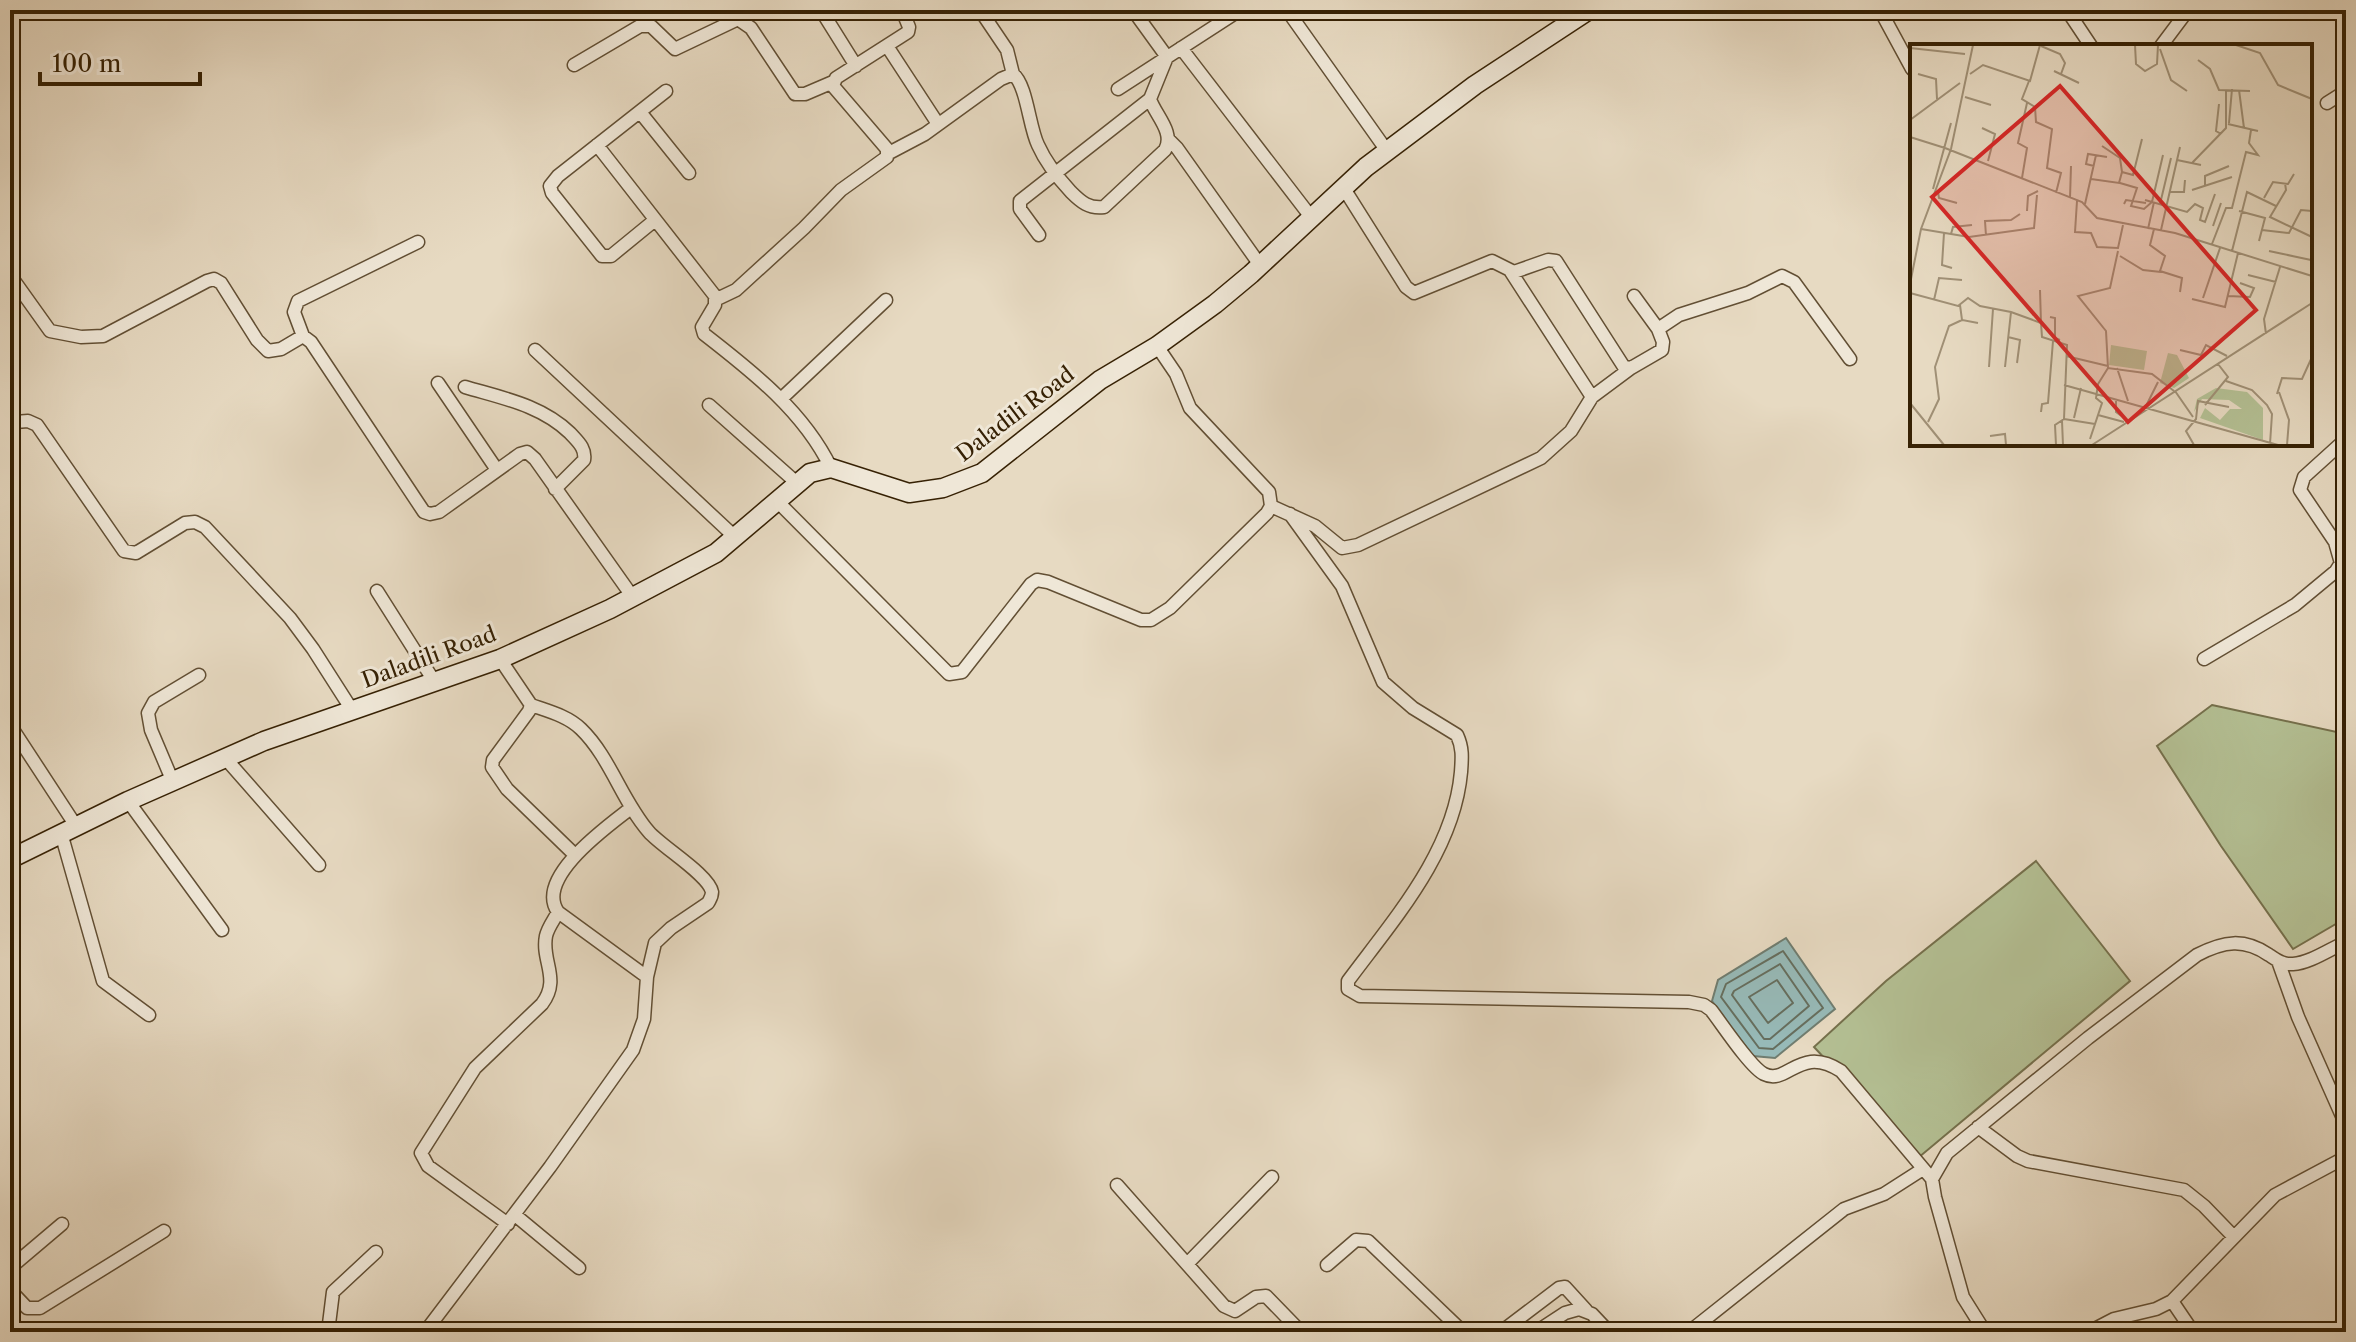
<svg xmlns="http://www.w3.org/2000/svg" width="2356" height="1342" font-family="'Libre Caslon Text',serif">
<style>
.green{fill:#b4c094;stroke:#75704c;stroke-width:2}
.water{fill:#97bab8;stroke:#707d70;stroke-width:2}
.lines{fill:none;stroke-linecap:round;stroke-linejoin:round}
.shore{stroke:#666e5e;stroke-width:2}
.minor-casing{stroke:#624f34;stroke-width:15}
.secondary-casing{stroke:#362104;stroke-width:21}
.minor{stroke:#efe7d7;stroke-width:12}
.secondary{stroke:#efe7d7;stroke-width:18}
.labels{text-anchor:middle;dominant-baseline:central;stroke-width:6;stroke-linejoin:round;paint-order:stroke}
.street-label{font-size:22px;fill:#362104;stroke:#efe7d7}
.inset-road{fill:none;stroke:#a09076;stroke-width:2}
.view{fill:#d62828;fill-opacity:0.15;stroke:#d62828;stroke-width:4}
.inset-edge{fill:none;stroke:#362104;stroke-width:4}
</style>
<rect width="100%" height="100%" fill="#e7dac2"/>
<filter id="stains"><feTurbulence type="fractalNoise" baseFrequency=".0025" numOctaves="4"/><feColorMatrix values="0 0 0 0 .2 0 0 0 0 .09 0 0 0 0 .02 0 0 0 .5 -.17"/></filter>
<radialGradient id="worn" r=".72"><stop offset=".6" stop-color="#630" stop-opacity="0"/><stop offset="1" stop-color="#630" stop-opacity=".3"/></radialGradient>
<path class="green" d="M2212,705l134,29v184l-53,31 -72,-103 -64,-100z
M2036,861l94,120 -212,177 -104,-111 72,-66z"/>
<path class="water" d="M1786,938l49,71 -60,49 -22,-2 -41,-55 6,-21z"/>
<g class="lines">
<path class="shore" d="M1783,951l40,57 -50,41 -14,-1 -38,-51 5,-13z
M1780,964l29,42 -39,33h-6l-32,-44 2,-4z
M1777,980l16,23 -25,20 -19,-26z"/>
<defs>
<path id="minor" d="M821,10l35,56
M980,10l27,40 6,24
M1287,10l100,141
M1880,10l32,59
M2067,10l24,36
M887,46l51,78
M2161,46l27,-36
M1181,48l130,169
M574,65l66,-39h11l24,23 63,-30 13,9 44,66h10l28,-12
M1118,89l122,-79
M2327,103l19,-12
M640,112l49,61
M1169,140l8,8 83,117
M597,145l118,151v9l-13,22 2,7c49,38 100,78 127,134
M889,153l36,-19 76,-55 12,-5c14,11 16,53 25,71 8,18 20,33 33,47 10,10 18,17 33,15l61,-57c10,-18 -10,-35 -15,-51l17,-42 -34,-47
M1343,187l63,100 8,6 78,-32 22,11 34,-12 8,1 68,106 7,1 31,-18 1,-8 -5,-13 21,-14 69,-22 34,-17 12,6 56,77
M655,220l-44,36h-9l-50,-63 -2,-7 8,-10 108,-85
M1039,235l-19,-26v-8l130,-102
M1511,272l81,125
M10,275l40,56 31,6 22,-1 104,-55 7,-2 7,4 36,57 11,11 13,-2 22,-13 8,6 113,170 6,2 9,-2 81,-58 7,-2 8,7 97,137
M1634,296l24,33
M715,300l21,-10 68,-62 37,-38 46,-33v-8l-54,-63 3,-8 72,-46 1,-5 -7,-17
M303,336l-9,-24 4,-11 120,-59
M535,350l201,188
M438,383l59,87
M465,387c37,11 76,18 105,46 8,9 16,15 14,27l-29,29
M781,399l105,-99
M709,405l89,79
M10,417l5,5 13,-1 9,4 87,126 12,2 49,-30 10,-1 10,5 85,91 23,31 39,61
M777,501l172,173 13,-2 69,-88 6,-4 11,2 93,38h10l19,-12 97,-95 4,-7 -2,-14 -79,-84 -14,-34 -19,-28
M1271,506l44,20 27,22 16,-3 183,-87 30,-27 21,-34 39,-29
M1290,514l52,72 41,96 30,26 44,27c6,13 5,23 4,37 -7,80 -67,147 -113,209v8l12,7 329,6 15,3 7,5c11,14 39,57 53,64 24,12 35,-30 77,-3l91,108
M377,591l57,90
M500,659l31,46 -2,6 -36,49 -1,7 15,22 68,66
M2204,659l91,-54 41,-34 5,-8 -6,-21 -35,-52 4,-13 42,-38
M10,725l66,101
M226,759l93,106
M173,782l-22,-52 -3,-17 6,-11 45,-27
M128,801l94,129
M631,808c-23,18 -97,70 -73,104l89,65
M61,833l42,148 46,34
M2278,961l20,56 48,108
M10,1057h1
M1978,1127l39,29 11,5 156,29 20,16 29,30
M1117,1185l107,121 11,5 21,-14 10,-1 35,36
M515,1215l64,53
M508,1224l-80,-58 -7,-13 54,-85 67,-64c19,-25 -1,-43 4,-68 2,-9 8,-16 12,-24
M1187,1264l85,-87
M1327,1265l29,-25 12,1 95,91
M10,1268l52,-44
M10,1290l17,18h13l124,-77
M2172,1301l21,31
M328,1332l5,-40 43,-40
M425,1332l125,-165 83,-117 11,-31 3,-42 8,-34 16,-15 37,-25c2,-4 4,-6 4,-11 -3,-17 -50,-45 -63,-60 -27,-31 -39,-75 -68,-103 -13,-13 -33,-18 -50,-24
M1501,1332l58,-44 6,-1 21,23
M1536,1332l29,-19 14,-4 13,5 17,18
M1689,1332l155,-123 40,-15 39,-25
M1985,1332l-22,-35 -28,-100 -3,-18 15,-26 141,-115 109,-83c27,-14 47,-17 72,0 8,5 14,10 24,9 17,-1 37,-15 53,-22
M2089,1332l25,-13 42,-10 16,-8 103,-106 71,-38"/>
<path id="secondary" d="M10,859l118,-58 136,-60 236,-82 110,-50 106,-56 94,-80 21,-5 78,25 34,-5 39,-15 118,-93 57,-34 58,-42 36,-30 115,-107 109,-82 114,-75
M2344,1332l2,-15"/>
</defs>
<use href="#minor" class="minor-casing"/>
<use href="#secondary" class="secondary-casing"/>
<use href="#minor" class="minor"/>
<use href="#secondary" class="secondary"/>
</g>
<g class="labels">
<g class="street-label">
<text transform="translate(1015 414) rotate(-37)">Daladili Road</text>
<text transform="translate(429 657) rotate(-20)">Daladili Road</text>
</g>
</g>
<g transform="translate(1910 44)">
<rect width="402" height="402" fill="#e7dac2"/>
<path d="M201,301l36,6 -3,19 -35,-5zM258,309l9,2 12,23 -15,10 -14,-5zM306,344l31,4 16,16v32l-63,-22 5,-10 15,12 10,-11h12l-13,-9 -27,-1 -8,13 3,-13z" fill="#b4c094"/>
<path class="inset-road" d="M225,1l1,19 9,7 12,-7 1,-19M326,1l24,8 18,32 34,14M131,2l19,8 5,9 -4,11M0,4l55,6M250,5l11,31 16,11M288,16l12,9 9,21 31,1M144,27l25,12M8,30l18,5 1,20M60,30l13,-9 47,16 10,-36M119,37l-7,18 13,8 1,15 16,7 -5,39 14,5 -5,20M329,46l5,38M55,53l26,8M309,60l-3,27 5,3M0,76l50,-37M319,79l3,-34M318,80l30,7M72,84l13,6 -7,27M0,93l35,11M192,102l18,12 2,14M35,104l137,54 15,16 78,15 137,43M267,116l24,5M282,119l34,-35v-38M184,122l-8,-2 2,-10 19,3M112,134l5,-30 -9,-5 9,-40M181,135l28,4 3,-11 11,3 9,-36M210,139l17,5 -6,18 13,3 8,-7 11,-47M375,139l1,7 -16,27 42,20M295,143v-11l24,-10M23,145l18,-66M282,146l40,-13M28,148l1,6 18,5M260,148h14l1,-12M160,154l1,-32M354,154l9,-16 15,2 6,-10M235,156l42,12 8,-8 8,4 -3,12 5,2 10,-28M167,157l-2,31 16,1 6,14 21,1 5,-23M175,160l11,-49M214,160l2,-4 20,3M250,160l11,-46M117,167l1,-15 10,-5M329,167l26,7 -6,23M303,182l8,-23M11,185l48,8 65,-9 3,-33M238,185l6,-27M244,185l-4,16 15,11 -5,15 22,7 -2,14M251,186l19,-83M352,186l27,3 12,-23 11,1M34,189l-2,32 10,3M41,190l2,-7 19,-2M76,192l-1,-15 26,-1 9,-6M302,200l14,-36h6l14,-56 12,3 -9,-12 2,-13M322,207l15,-59 29,14M359,207l42,9M210,212l23,14 18,2M338,231l28,7M0,240l11,-55 30,-80 22,-104M130,246l1,33M0,249l48,13 10,-8 12,8 31,6 30,11 1,14 25,8 -3,74 -9,6 1,20M318,252l22,1 4,-9 -14,-5M293,254l17,-50M282,255l33,8 13,-54M24,256l5,-22 23,2M50,261l2,15 16,3M140,273l5,1v20l5,2M356,290l-2,-15 16,-52M98,293l12,3 -3,23M270,306l21,5 5,-10 21,11M156,312l42,10M79,323l4,-58M95,323l6,-55M198,324l-2,-37 -28,-35 32,-8 8,-37M207,324l11,33M316,337l26,9 15,15 5,9 -2,30M154,341l214,60M265,347l18,26M369,348l10,28 -2,25M367,350l5,-16 20,1 10,-22M206,357v11l11,8M0,359l34,42M295,361l23,-28 -10,-13M236,362l12,-24M131,368l1,-8 6,-1 5,-62M188,371l26,7M164,374l7,-30M154,375l31,5M152,377l1,24M18,378l11,-23 -4,-32 14,-41 13,-6M80,392l15,-2 1,11M180,395l12,-36 -6,-5 2,-14 10,-16 44,6 22,17M182,401l220,-142M284,401l-8,-14 10,-12 2,-18 31,6"/>
<path class="view" d="M150,42l196,224 -128,112 -196,-225z"/>
<rect width="402" height="402" class="inset-edge"/>
</g>
<rect width="2356" height="1342" fill="none" stroke="#e7dac2" stroke-width="40"/>
<rect x="12" y="12" width="2332" height="1318" fill="none" stroke="#362104" stroke-width="4"/>
<rect x="20" y="20" width="2316" height="1302" fill="none" stroke="#362104" stroke-width="2"/>
<path d="M40 72v12h160v-12" fill="none" stroke="#362104" stroke-width="4"/>
<text x="52" y="72" font-size="24" fill="#362104" stroke="#efe7d7" stroke-width="6" paint-order="stroke">100 m</text>
<rect width="100%" height="100%" filter="url(#stains)"/>
<rect width="100%" height="100%" fill="url(#worn)"/>
</svg>
